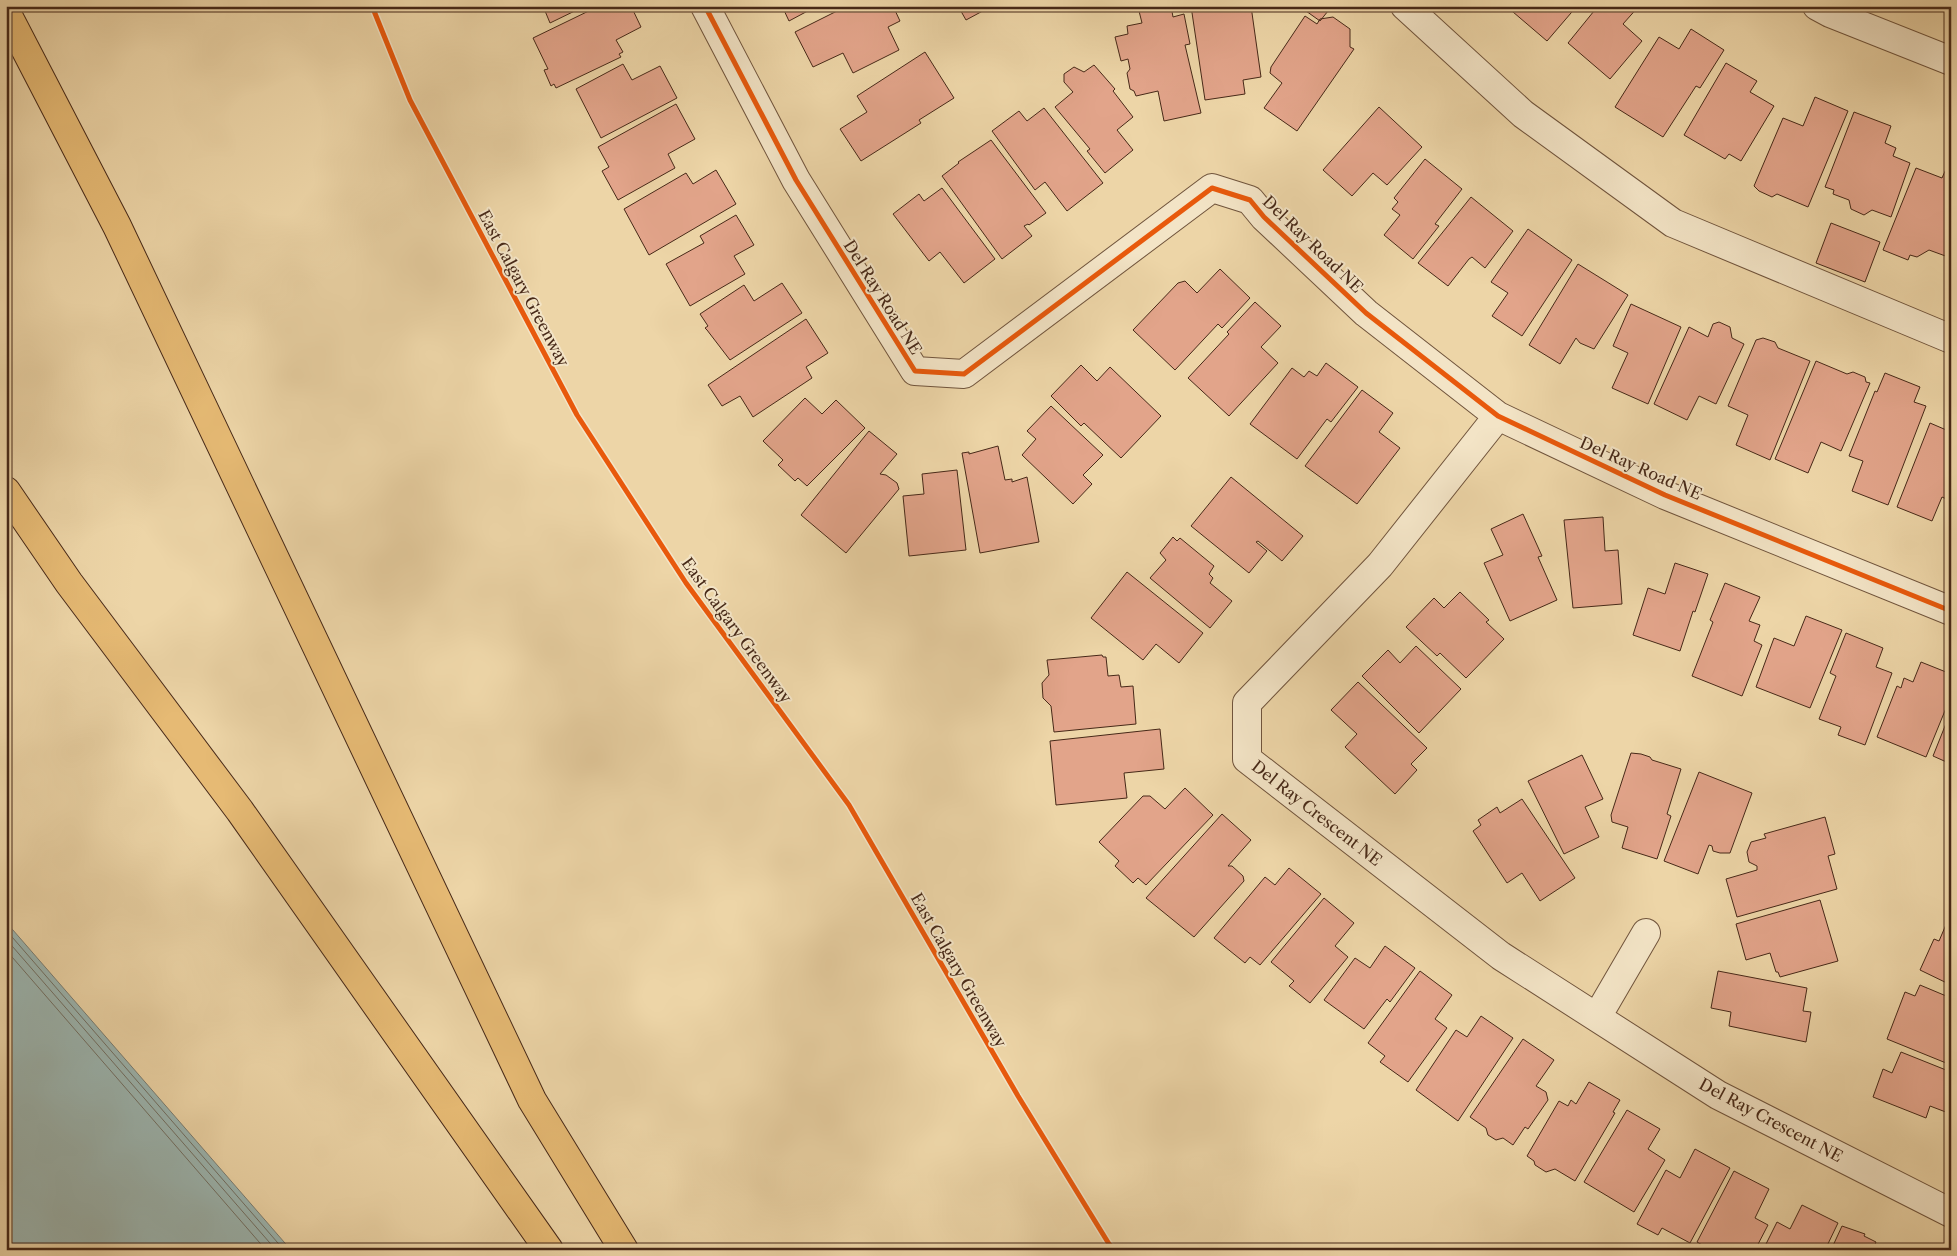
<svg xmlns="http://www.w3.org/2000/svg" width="1957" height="1256" font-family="'Libre Caslon Text',serif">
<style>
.water{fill:#9cb6b1;stroke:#7a7e74}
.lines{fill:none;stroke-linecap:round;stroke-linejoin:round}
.shore{stroke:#727064;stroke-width:1}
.building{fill:#e2a48a;stroke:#472918}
.minor-casing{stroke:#70543c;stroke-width:30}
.highway-casing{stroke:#472918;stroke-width:30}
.minor{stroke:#f3e4c6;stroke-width:28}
.highway{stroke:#e6ba74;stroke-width:28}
.cycleway-casing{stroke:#f3e4c6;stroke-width:8}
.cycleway{stroke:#e8590c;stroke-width:5}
.labels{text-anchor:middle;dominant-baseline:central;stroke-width:4;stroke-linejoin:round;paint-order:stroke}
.street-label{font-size:16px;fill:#472918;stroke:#f3e4c6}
</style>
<rect width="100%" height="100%" fill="#edd5a7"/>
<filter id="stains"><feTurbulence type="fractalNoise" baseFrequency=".004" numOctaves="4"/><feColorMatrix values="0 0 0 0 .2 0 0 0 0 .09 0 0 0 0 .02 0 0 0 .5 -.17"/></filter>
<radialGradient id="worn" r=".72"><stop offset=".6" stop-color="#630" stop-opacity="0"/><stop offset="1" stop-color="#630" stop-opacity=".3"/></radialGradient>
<path class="water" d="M6,922l285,328h-285z"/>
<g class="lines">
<path class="shore" d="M6,930l278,320
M6,939l270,311
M6,950l260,300"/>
</g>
<path class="building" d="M543,6h42l-35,17z
M599,6h32l10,21 -25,13 7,12 -4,2 2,3 -65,31 -2,-4 -3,2 -7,-16 4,-1 -15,-31z
M782,6h35l-28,15z
M847,6h46l7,15 -12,6 11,23 -46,23 -10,-20 -30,14 -18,-35z
M958,6h34l-26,14z
M1163,6h8l2,11 11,-3 6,30 -5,1 16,68 -37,8 -6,-30 -22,5 -2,-5 -4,-2 -3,-16 3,-4 -2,-10 -7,2 -6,-24 13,-3 -1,-8 15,-3 -3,-12z
M1191,6h60l10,71 -18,3 2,14 -40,6z
M1299,6h33l-12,15z
M1506,6h71l-30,35z
M1590,6h49l-16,18 19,17 -32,38 -42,-36 26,-32z
M1305,16l12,8 3,-5 13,-2 17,12v18l4,2 -57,82 -33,-23 18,-25 -12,-10 1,-6z
M1691,29l33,21 -24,38 -4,-2 -33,51 -48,-30 44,-70 20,12z
M925,52l29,46 -35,22 2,3 -60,38 -21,-32 27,-17 -10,-16z
M1726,63l31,18 -7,11 24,14 -33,55 -12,-7 -4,5 -41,-24z
M623,64l9,16 28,-14 17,32 -76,40 -25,-49z
M1094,65l21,24 -2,2 20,26 -16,13 16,20 -28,23 -18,-22 3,-2 -35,-42 18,-15 -9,-10v-8l10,-7 10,5z
M1815,97l33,14 -40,96 -31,-13 -5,3 -13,-6 -5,-5 29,-68 20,8z
M676,104l19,35 -27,15 7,14 -57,32 -16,-29 7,-4 -11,-20z
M1379,107l43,40 -35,38 -14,-12 -21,23 -29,-26z
M1044,108l59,75 -36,28 -22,-29 -10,8 -43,-59 27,-20 8,10z
M1854,112l37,14 -6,17 11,5 -3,8 17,7 -19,54 -19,-7 -8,5 -13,-6 -2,-9 -16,-6 1,-4 -9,-3z
M991,140l55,73 -17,12 -1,-1 -4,2 8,10 -30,23 -60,-83 17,-13 -1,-1z
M1951,158v100l-22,-8 -12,7 -7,-2 -2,5 -25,-10 33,-82 26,10z
M1425,159l37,30 -27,35 4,2 -26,33 -29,-24 16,-20 -8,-6 6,-7 -4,-4z
M716,170l20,34 -87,51 -25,-46 62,-36 7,11z
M942,188l53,71 -31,24 -24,-31 -11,9 -36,-47 26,-20 5,7z
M1471,197l42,34 -28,37 -13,-11 -3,2 -21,27 -30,-23z
M736,215l18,30 -20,11 11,18 -55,32 -24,-42 38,-21 -4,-7z
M1831,223l49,19 -15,40 -49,-19z
M1528,229l44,31 -50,76 -30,-20 16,-23 -17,-11z
M1578,264l50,31 -34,54 -14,-6 -4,-5 -16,26 -31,-19z
M1220,269l30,29 -28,30 -4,-4 -43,46 -42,-40 45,-47 7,-2 12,12z
M782,283l20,30 -72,47 -23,-30 -2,-2 3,-2 -8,-12 44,-29 10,16z
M1255,302l26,24 -20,21 17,16 -49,53 -41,-38 41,-44 -2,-2z
M1631,304l50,23 -33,77 -36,-16 16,-35 -15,-7z
M806,319l22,34 -22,14 6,11 -59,39 -13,-21 -18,10 -14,-21z
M1719,322l11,5 2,11 12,6 -28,60 -17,-8 -12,24 -33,-16 35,-77 19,10 5,-13z
M1763,338l12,4 3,6 32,13 -40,99 -34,-15 12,-30 -20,-9 28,-66z
M1816,361l31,13 6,-2 12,5 1,5 4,1 -29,68 -20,-9 -13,31 -33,-14z
M1326,363l32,24 -27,35 -4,-3 -30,40 -47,-35 42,-56 12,9 5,-6 8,5z
M1081,365l16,16 13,-14 51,49 -40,42 -37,-35 -3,3 -30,-30z
M1885,373l35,14 -6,15 12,4 -38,99 -36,-14 11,-30 -14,-5 26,-65 2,1z
M1362,390l31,23 -14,19 21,16 -43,56 -52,-38z
M805,398l17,16 14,-14 29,28 -58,58 -9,-8 -3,3 -17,-16 5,-5 -20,-19z
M1051,406l52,49 -20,20 9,9 -19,20 -51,-49 14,-16 -9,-8z
M1930,423l21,9v69l-9,-4 -10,24 -35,-14z
M869,431l28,23 -17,20 6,1 11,8 2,6 -53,64 -45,-38z
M998,446l7,34 7,-1v3l15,-5 12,65 -59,11 -18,-100 7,-1v2z
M957,470l9,80 -57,6 -6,-60 21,-2 -2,-20z
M1231,477l72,59 -21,25 -24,-20 -2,1 11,9 -18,22 -58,-47z
M1523,514l19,42 -4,1 19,43 -47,21 -26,-58 19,-8 -12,-26z
M1603,517l2,34 13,-1 4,54 -49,4 -9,-88z
M1173,537l4,4 3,-3 34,28 -5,8 4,4 -3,5 22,18 -22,27 -60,-50 16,-18 -6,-7z
M1675,563l33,11 -13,38 -2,-1 -13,40 -47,-16 15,-47 17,6z
M1127,572l76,61 -24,30 -23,-19 -13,16 -52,-42z
M1725,583l35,14 -11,24 11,4 -6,16 8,4 -20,51 -50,-20 21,-54 -3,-2z
M1460,592l29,28 -3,2 18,17 -38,39 -26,-25 -3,3 -31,-29 28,-29 10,10z
M1806,616l36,14 -32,78 -54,-21 18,-49 20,8z
M1846,633l37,15 -7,19 16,6 -27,72 -27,-10 3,-8 -22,-8 17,-43 -6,-3z
M1416,646l45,43 -42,44 -57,-57 26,-26 12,13z
M1102,655l1,2h3l2,19 11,-1 2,12 12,-1 3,38 -82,8 -3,-26 -8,-8 -1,-15 7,-8 -2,-15z
M1921,662l30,12v22l-25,61 -49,-20 20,-51 4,2 3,-10 9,4z
M1358,682l69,66 -16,16 6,6 -22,24 -50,-47 12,-13 -26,-24z
M1951,711v53l-18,-8z
M1160,729l4,40 -40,4 3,25 -71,7 -6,-64z
M1631,753l10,1 9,3 2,3 29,9 -14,45 4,2 -14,43 -35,-11 6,-21 -16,-5 -1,-7z
M1582,755l21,44 -18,8 14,30 -35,17 -36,-73z
M1699,772l53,21 -22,60h-10l-7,-2 -1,-5 -3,-1 -11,29 -34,-13z
M1185,788l28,27 -67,70 -8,-7 -5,5 -18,-17 4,-5 -20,-19 44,-46h7l15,13z
M1522,799l53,79 -35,23 -18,-28 -15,10 -34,-52 8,-6 -3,-5 19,-13 3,6z
M1222,814l29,26 -23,26h4l11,10 1,5 -50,56 -48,-39z
M1825,817l10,37 -7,2 9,33 -100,28 -11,-38 31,-9v-4l-8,-4 -2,-10 4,-10 15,-4 -2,-4z
M1289,868l32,26 -61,71 -10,-8 -5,6 -31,-25 51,-61 10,8z
M1324,898l30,25 -19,23 13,11 -38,46 -21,-17 5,-5 -23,-19z
M1820,900l18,61 -58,16 -2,-5h-2l-6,-19 -24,7 -10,-36z
M1948,920l3,1v64l-31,-15 14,-31 5,2z
M1385,946l30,22 -25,34 -3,-3 -23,30 -40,-29 31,-42 15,10z
M1420,971l32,24 -17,24 12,9 -39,54 -28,-20 5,-6 -17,-13z
M1718,971l89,17 -4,23 8,1 -5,30 -77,-16 2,-14 -20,-4z
M1920,985l31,13v67l-64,-26 18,-47 10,4z
M1481,1016l32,22 -55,83 -42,-31 40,-60 11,7z
M1523,1039l31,21 -18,26 10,6 2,8 -20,29 -3,-2 -12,18 -10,-7 -7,2 -8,-5 -2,-7 -16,-11z
M1901,1052l50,20v42l-21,-8 -4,12 -53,-21 10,-28 9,4z
M1589,1082l31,18 -7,12 2,1 -40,68 -20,-12 -9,3 -11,-7 -1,-4 -7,-5 32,-55 9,5 3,-6 5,4z
M1627,1110l33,19 -12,20 17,11 -31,52 -50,-30z
M1695,1149l35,19 -40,75 -28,-15 -4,7 -21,-11 29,-54 14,8z
M1734,1171l35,18 -14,29 13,7 -13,25h-44l-14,-8z
M1802,1205l36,18 -13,27h-62l14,-28 13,7z
M1842,1226l23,8 -1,2 12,6 -3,8h-42z"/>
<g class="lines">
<defs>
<path id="minor" d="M705,6l91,174 119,191 49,3 248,-186 38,12 14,17 102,96 132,103 167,79 286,116
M1405,6l118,108 150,109 278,116
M1817,6l13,7 121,48
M1498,416l-118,149 -133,138v56l254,197 217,139 233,118
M1597,1017l49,-84"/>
<path id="highway" d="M6,12l111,214 415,874 92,150
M6,491l63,92 171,228 309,439"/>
</defs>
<use href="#minor" class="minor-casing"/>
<use href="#highway" class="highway-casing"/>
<use href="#minor" class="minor"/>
<use href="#highway" class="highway"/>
<defs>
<path id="cycleway" d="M372,6l38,94 167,315 109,168 163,222 169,291 91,148 6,6
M705,6l91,174 119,191 49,3 248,-186 38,12 14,17 102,96 132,103 167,79 286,116"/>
</defs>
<use href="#cycleway" class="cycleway-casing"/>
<use href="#cycleway" class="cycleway"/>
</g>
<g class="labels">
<g class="street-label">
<text transform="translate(1313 244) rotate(44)">Del Ray Road NE</text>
<text transform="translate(524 288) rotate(62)">East Calgary Greenway</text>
<text transform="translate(883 297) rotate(58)">Del Ray Road NE</text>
<text transform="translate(1641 468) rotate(24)">Del Ray Road NE</text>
<text transform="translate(737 630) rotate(54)">East Calgary Greenway</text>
<text transform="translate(1317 813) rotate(38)">Del Ray Crescent NE</text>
<text transform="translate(959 970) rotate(60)">East Calgary Greenway</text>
<text transform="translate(1771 1120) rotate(28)">Del Ray Crescent NE</text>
</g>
</g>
<rect width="1957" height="1256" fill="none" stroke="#edd5a7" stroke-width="25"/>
<rect x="8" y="8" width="1942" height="1241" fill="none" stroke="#472918" stroke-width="2.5"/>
<rect x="12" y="12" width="1932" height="1231" fill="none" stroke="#472918"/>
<rect width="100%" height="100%" filter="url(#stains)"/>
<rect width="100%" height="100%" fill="url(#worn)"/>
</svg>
